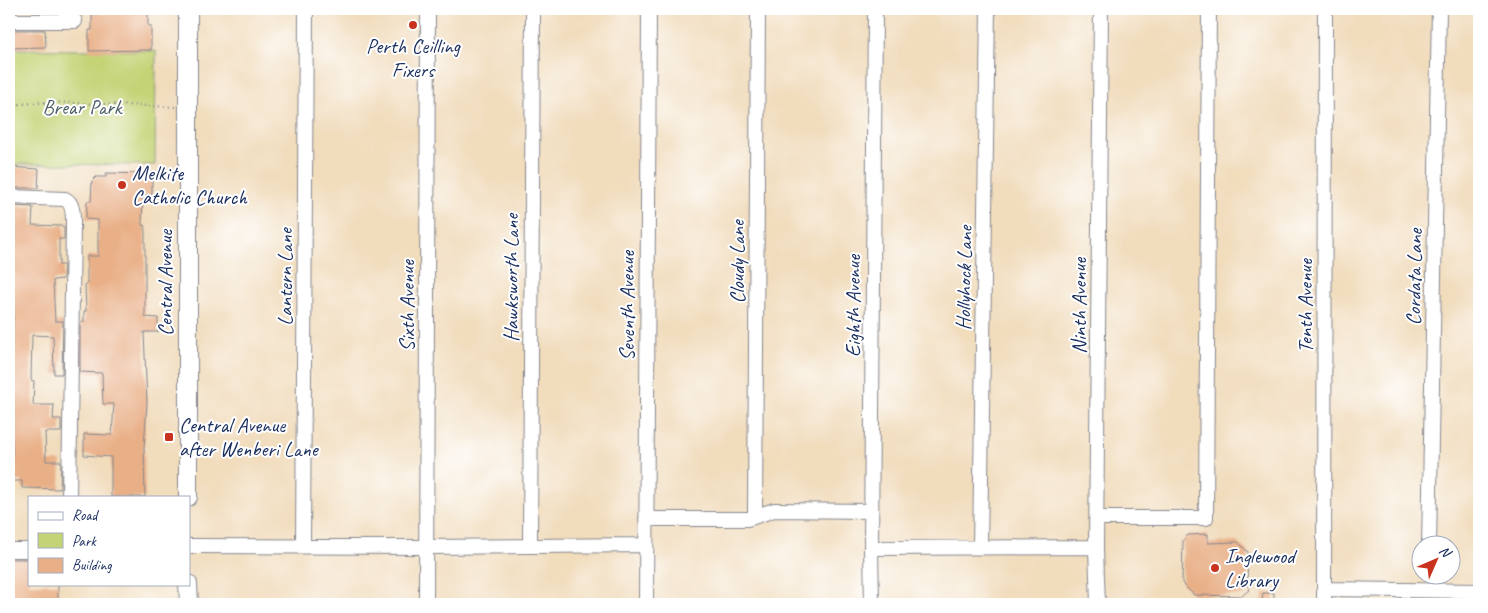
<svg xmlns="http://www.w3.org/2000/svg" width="1488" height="613" font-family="Caveat,sans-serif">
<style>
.green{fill:#c4d375;stroke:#70816a}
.building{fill:#e9b088}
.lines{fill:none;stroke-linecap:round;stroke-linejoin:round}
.minor-casing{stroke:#86868d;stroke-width:16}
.major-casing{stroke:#86868d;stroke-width:20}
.path{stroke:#86868d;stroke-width:2.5;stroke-dasharray:1 4;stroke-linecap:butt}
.minor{stroke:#fff;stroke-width:14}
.major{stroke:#fff;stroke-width:18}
.poi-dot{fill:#c8321e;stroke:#fff;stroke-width:2}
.labels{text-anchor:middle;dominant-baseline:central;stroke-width:4;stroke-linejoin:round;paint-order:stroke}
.poi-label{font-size:21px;fill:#1b2f5e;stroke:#fff;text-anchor:start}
.park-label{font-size:21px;fill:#4e6065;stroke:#fff}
.street-label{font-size:21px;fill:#1b2f5e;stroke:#fff}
</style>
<rect width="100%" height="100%" fill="#fff"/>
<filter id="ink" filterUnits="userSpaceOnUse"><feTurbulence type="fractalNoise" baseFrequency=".02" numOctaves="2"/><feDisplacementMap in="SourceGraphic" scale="10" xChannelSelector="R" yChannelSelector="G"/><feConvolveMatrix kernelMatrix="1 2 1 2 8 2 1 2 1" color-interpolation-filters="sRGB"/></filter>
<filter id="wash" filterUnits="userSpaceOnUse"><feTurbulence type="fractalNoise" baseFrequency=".0096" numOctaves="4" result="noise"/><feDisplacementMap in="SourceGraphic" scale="20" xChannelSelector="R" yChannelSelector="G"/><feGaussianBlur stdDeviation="1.12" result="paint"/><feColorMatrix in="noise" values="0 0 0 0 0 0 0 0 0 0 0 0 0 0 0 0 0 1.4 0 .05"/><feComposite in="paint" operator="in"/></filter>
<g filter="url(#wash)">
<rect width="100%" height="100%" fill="#f1dcbc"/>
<path class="green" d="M9,49l147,2 -1,114 -146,-1z"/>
<g id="blocks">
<path class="building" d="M110,9h38v17h3v24l-62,1v-21h3v-16h18z
M14,30h31l1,17 -34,1v-17z
M9,167l30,2 -1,19h-29z
M106,173l46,1v21h-9l-1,30h3v92l13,1v14h-14l3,71 -3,45 1,49h-34v-40l-27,-2v-21l28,1 2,-31h-11l-1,-31 -22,-1v-50h4v-11h2l-1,-27h2v-28h11v-36l-12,-1 1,-18h4l1,-20 4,-4h10z
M9,206l24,1 -1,18 32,1v13h-5v26h5l-1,14 -10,1 2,41h8l-1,53h-8l-1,-38 -21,-1 -1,45 3,1 -1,24h21l-1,14h8v13h-16l1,29h15l-1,28 -38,-1v-7h-13v-19h4l-2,-38h-2v-29l5,-88h-2l-1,-24v-34h-2z
M1208,534v9l30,-1 10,10 -1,34 3,3 -8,7 -48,-1 -12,-12 1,-43 5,-5z
M9,559h20v25h29v20h-49z
M1263,593h11v11h-12z"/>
</g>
</g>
<g filter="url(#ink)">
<use href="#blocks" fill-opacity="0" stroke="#86868d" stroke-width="1"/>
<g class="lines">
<defs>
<path id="minor" d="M9,21h66
M9,197l56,2c9,4 8,17 8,26l-4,272
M755,516l3,-507
M1097,518h109l3,-509
M646,519h102l26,-9 97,1
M189,546l237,1 220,-2
M303,546l3,-537
M530,546l3,-537
M1429,546l10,-537
M980,547l8,-538
M871,548l225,-1
M9,550h20
M1324,589l155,2
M426,604l2,-595
M646,604l3,-595
M872,604l-1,-56 4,-539
M1098,604l-2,-55 5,-540
M1324,604l1,-595"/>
<path id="major" d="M188,9v488
M188,584l1,20"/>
</defs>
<use href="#minor" class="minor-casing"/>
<use href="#major" class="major-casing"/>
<path class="path" d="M9,105l38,-3 128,5"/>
<use href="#minor" class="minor"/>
<use href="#major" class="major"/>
</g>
</g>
<g class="poi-dot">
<circle cx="413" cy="25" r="5"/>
<circle cx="122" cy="185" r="5"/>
<rect x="164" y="432" width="10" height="10" rx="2.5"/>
<circle cx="1215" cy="568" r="5"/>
</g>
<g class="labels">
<g class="poi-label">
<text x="413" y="46" text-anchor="middle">Perth Ceilling<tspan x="413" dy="24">Fixers</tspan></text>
<text x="132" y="173">Melkite<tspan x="132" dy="24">Catholic Church</tspan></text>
<text x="179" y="425">Central Avenue<tspan x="179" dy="24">after Wenberi Lane</tspan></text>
<text x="1225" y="556">Inglewood<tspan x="1225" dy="24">Library</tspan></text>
</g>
<g class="park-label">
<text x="82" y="107">Brear Park</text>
</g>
<g class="street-label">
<text transform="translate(737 262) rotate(-90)">Cloudy Lane</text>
<text transform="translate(285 277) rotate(-90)">Lantern Lane</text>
<text transform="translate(1414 277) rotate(-89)">Cordata Lane</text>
<text transform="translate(511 278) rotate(-90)">Hawksworth Lane</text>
<text transform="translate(964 278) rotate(-89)">Hollyhock Lane</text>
<text transform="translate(165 283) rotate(-90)">Central Avenue</text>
<text transform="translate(407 306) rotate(-90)">Sixth Avenue</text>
<text transform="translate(627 306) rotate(-90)">Seventh Avenue</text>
<text transform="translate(853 306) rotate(-90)">Eighth Avenue</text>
<text transform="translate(1079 306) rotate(-90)">Ninth Avenue</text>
<text transform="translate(1305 306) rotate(-90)">Tenth Avenue</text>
</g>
</g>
<rect width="1488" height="613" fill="none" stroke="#fff" stroke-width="30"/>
<rect x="28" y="496" width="162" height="90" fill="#ffffff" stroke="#a4acbf"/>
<rect x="38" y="512" width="25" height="8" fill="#ffffff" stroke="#a4acbf"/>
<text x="72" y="520" font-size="15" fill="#1b2f5e">Road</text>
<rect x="38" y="533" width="25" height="15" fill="#c4d375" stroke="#a4acbf"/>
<text x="72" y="546" font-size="15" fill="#1b2f5e">Park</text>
<rect x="38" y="558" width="25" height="15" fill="#e9b088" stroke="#a4acbf"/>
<text x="72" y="570" font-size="15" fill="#1b2f5e">Building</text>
<g transform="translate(1436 560) rotate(45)"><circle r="24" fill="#ffffff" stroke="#a4acbf"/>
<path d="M0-4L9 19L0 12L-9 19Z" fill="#c8321e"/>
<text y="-8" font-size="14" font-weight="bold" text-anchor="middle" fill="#1b2f5e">N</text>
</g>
</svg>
